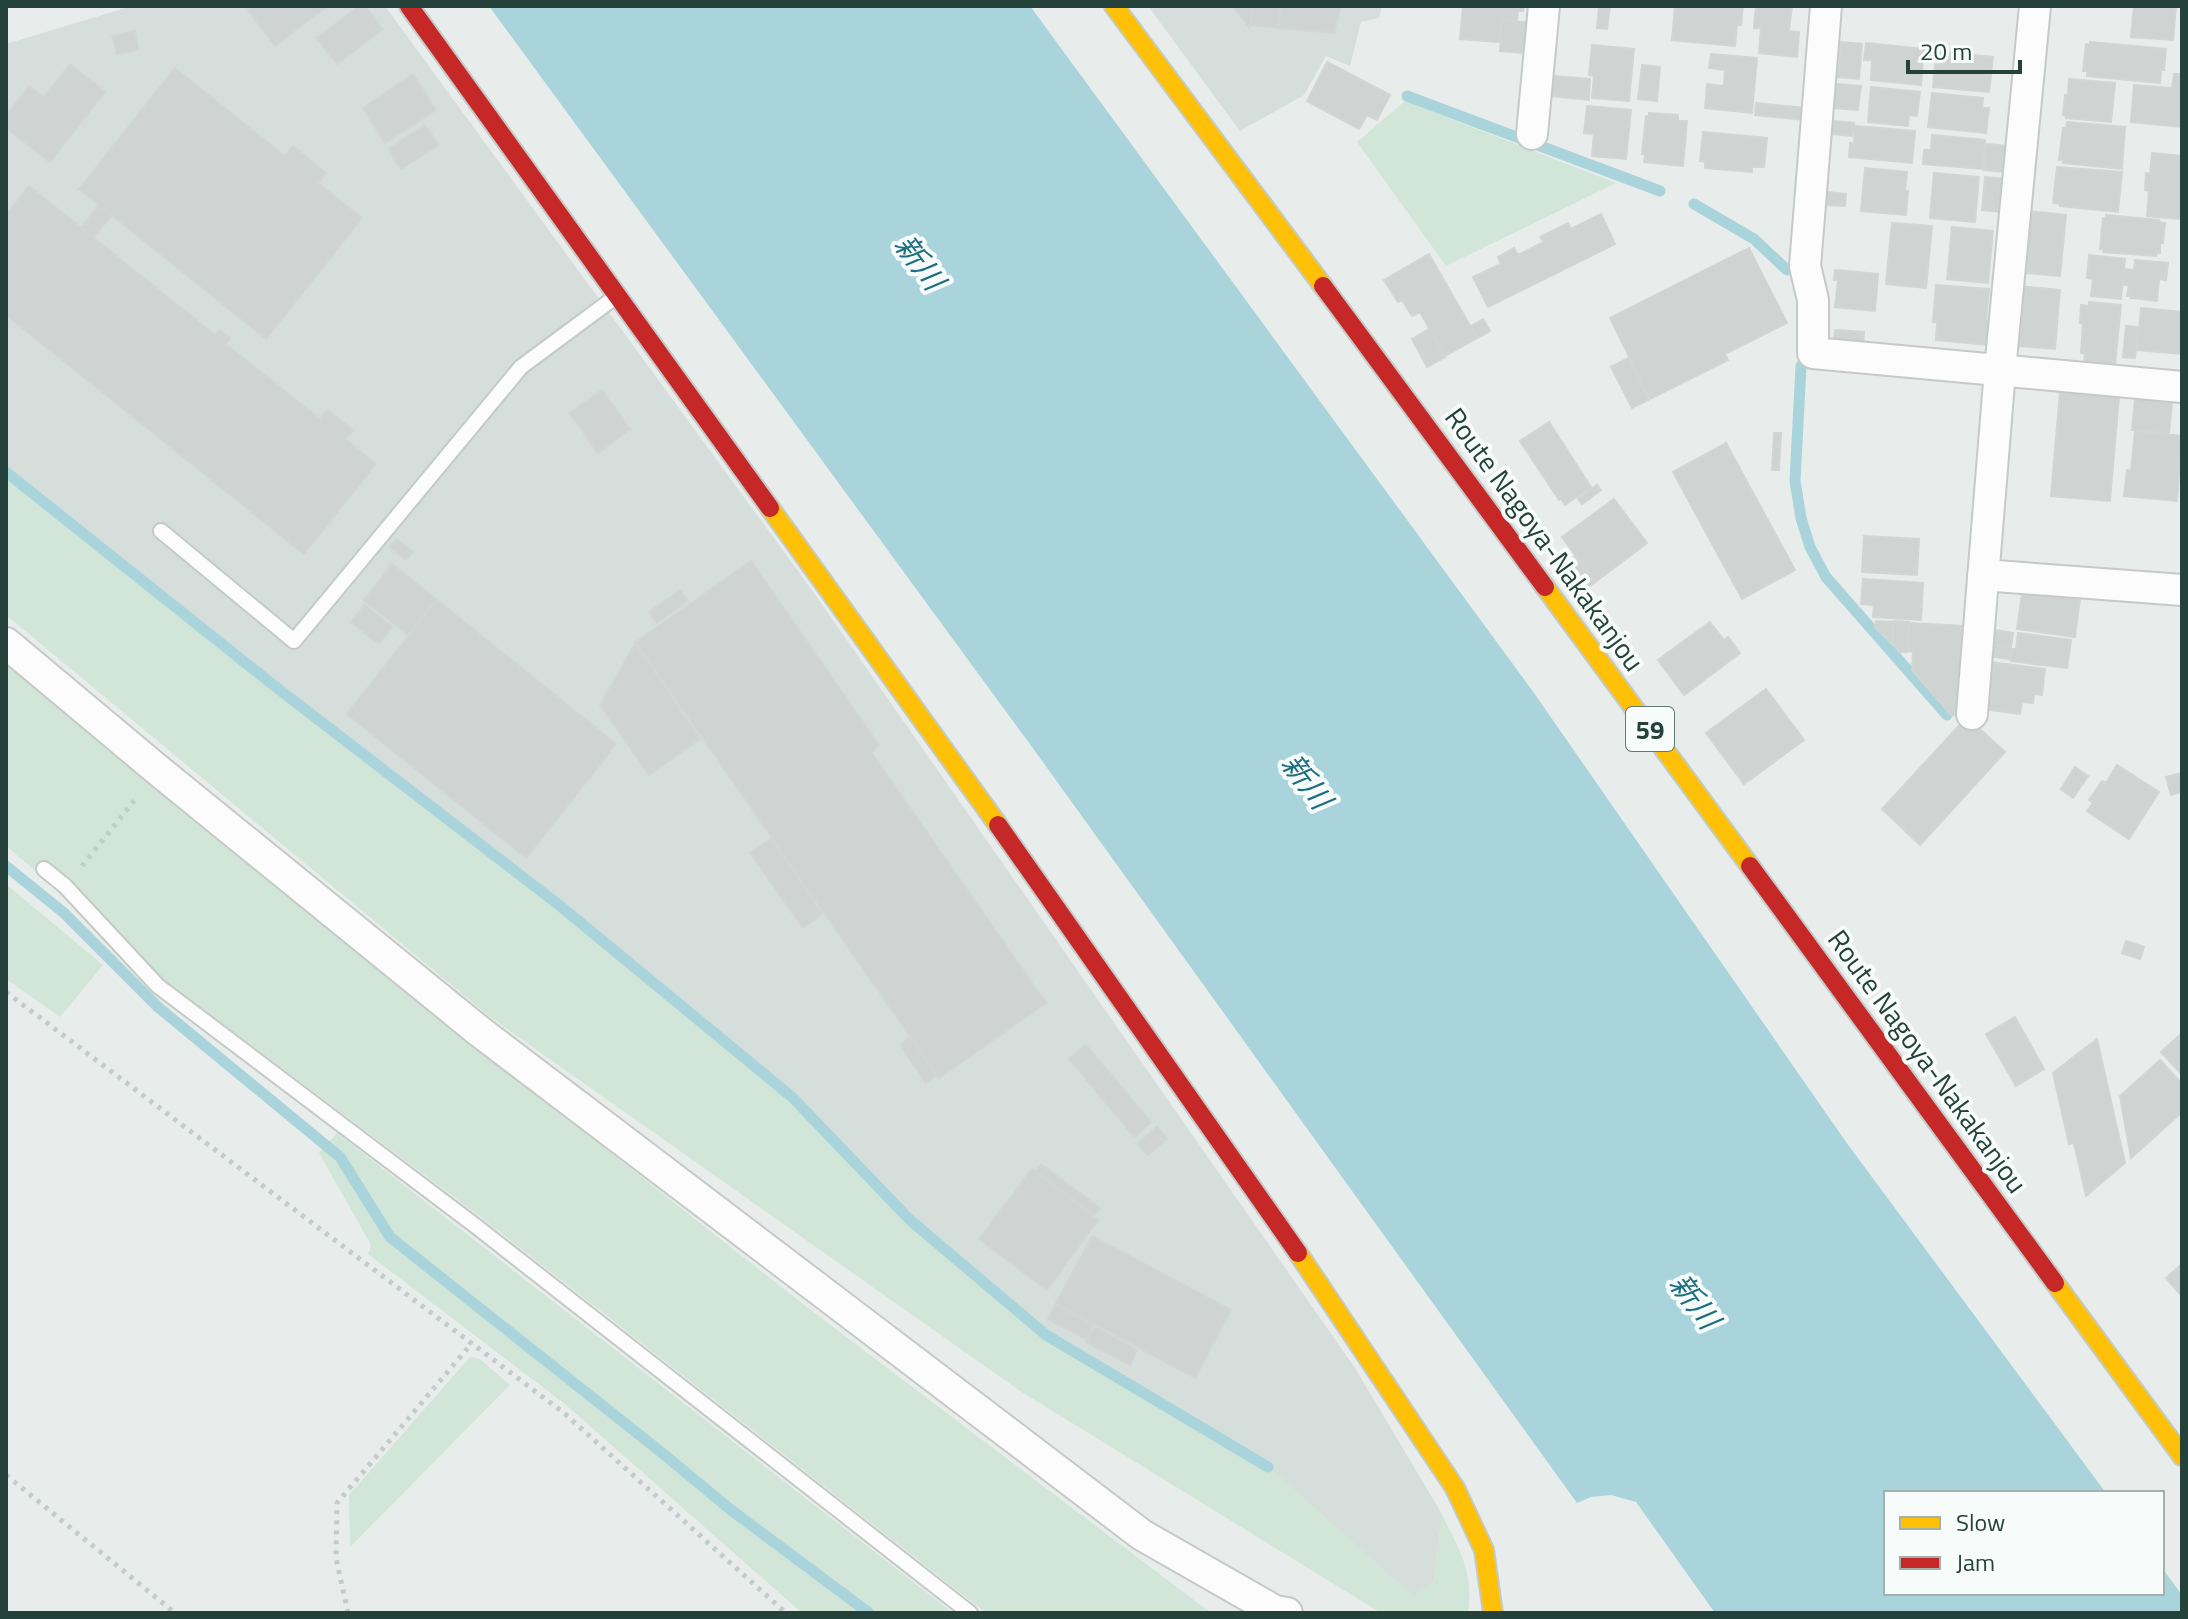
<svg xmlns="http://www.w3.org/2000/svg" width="2188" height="1619" font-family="'Titillium Web','Noto Sans JP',sans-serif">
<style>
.built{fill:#d6dedb}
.green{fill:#d1e6d8}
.water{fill:#a9d4db}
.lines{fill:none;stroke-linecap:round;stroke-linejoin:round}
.stream{stroke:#a9d4db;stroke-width:11}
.building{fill:#cfd4d2;stroke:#d1d6d4;stroke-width:2}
.lane-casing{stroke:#c5cac8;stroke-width:18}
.street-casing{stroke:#c5cac8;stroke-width:34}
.slow-casing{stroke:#c3cbc8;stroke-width:22}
.jam-casing{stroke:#c3cbc8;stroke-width:22}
.path{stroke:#c3ccca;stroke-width:5;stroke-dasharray:4 6;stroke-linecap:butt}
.lane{stroke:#fcfcfc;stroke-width:14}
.street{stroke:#fcfcfc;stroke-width:30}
.slow{stroke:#ffc107;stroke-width:18}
.jam{stroke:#c62828;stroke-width:18}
.labels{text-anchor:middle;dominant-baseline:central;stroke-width:8;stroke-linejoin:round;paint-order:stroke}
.shield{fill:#f7fbf9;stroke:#637a73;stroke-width:2}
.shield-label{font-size:26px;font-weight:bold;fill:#24423a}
.street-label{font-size:28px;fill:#24423a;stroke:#f7fbf9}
.water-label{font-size:30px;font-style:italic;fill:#1c6f80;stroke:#f7fbf9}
</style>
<rect width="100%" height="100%" fill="#e8edeb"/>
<path class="built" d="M132,6h253l429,587 541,775 87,146 -8,67 -20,16 -146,-130 -222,-132 -136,-115 -118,-123 -233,-192 -287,-221 -266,-212v-428z
M1148,6h234l-3,12 -18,4 -11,44 -24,-10 -22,39 -64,36z"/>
<path class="green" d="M1405,101l211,82 -170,83 -89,-124z
M6,472l266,212 287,221 233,192 118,123 136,115 222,132 146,129 20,-15 8,-67c17,36 32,57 26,98l-87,1 -361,-222 -530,-374 -484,-402z
M6,659l465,384 337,265 403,305h-225l-504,-395 -320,-240 -156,-132z
M6,884l97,81 -43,52 -54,-38z
M337,1133l616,480h-151l-236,-208 -198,-151 3,-9 -52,-92z
M470,1357l10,2 30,26 -160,162 -1,-52z"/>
<path class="water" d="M489,6h541l504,687 312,449 260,351h-220v100h276v-25l20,27v18h-467l-79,-111 -25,-7 -20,2 -14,6 -545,-756z"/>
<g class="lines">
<path class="stream" d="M1407,96l253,95
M1694,204l60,35 33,31
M1801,366l-6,115 6,37 9,29 16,30 121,138
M6,472l266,212 287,221 233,192 118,123 136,115 222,132
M6,866l58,47 94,94 182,150 50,80 271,215 70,58 138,103"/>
</g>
<path class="building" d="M253,6h74l-52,40 -27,-36z
M359,6h6l18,23 -46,35 -20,-26z
M1233,6h19l-3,22z
M1253,6h27l-2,22 -27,-3z
M1281,6h60l-7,27 -55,-5z
M1463,6h61l-1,5h-5l-1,9 -15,-2 -3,24 -39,-3z
M1599,6h11l-3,23 -10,-1z
M1675,6h68l-2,19h-4l-2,21 -63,-6z
M1756,6h36l-3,25 10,1 -2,25 -38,-4 2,-25h-7z
M2134,6h42l-3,34 -42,-3z
M1503,20l23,2 -2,31 -24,-2z
M135,31l3,19 -21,4 -5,-18z
M1841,42l21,2 -3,35 -21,-2z
M2090,42l76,7 -2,21h-3l-1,13 -73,-7v-5h-4l3,-27 4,1z
M1866,43l58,6 -3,36 -50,-5 1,-20h-8z
M1592,45l42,4 -5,52 -37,-3 2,-22 -5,-1z
M1941,52l52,5 -4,35 -56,-5 2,-23 5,1z
M1711,54l46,4 -5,55 -47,-5 2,-24 17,2 1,-16 -16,-2z
M1327,62l63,33 -13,25 -10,-5 -8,14 -52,-28z
M70,64l35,28 -55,70 -44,-34v-12l23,-30 15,11z
M1642,65l18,2 -3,34 -19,-2z
M175,68l110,88 8,-10 33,27 -8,10 44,35 -96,121 -187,-150z
M413,74l23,36 -51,33 -22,-35z
M2174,74h8v53l-51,-5 3,-37 38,3z
M1553,76l37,3 -1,21 -38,-4z
M2069,79l46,4 -4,39 -45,-4v-2l-3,-1 2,-20h3z
M1836,84l25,2 -3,24 -23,-2z
M1871,87l49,5 -3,24 -8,-1 -1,11 -40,-4z
M1932,93l51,5 -1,10h7l-3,25 -58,-6z
M1756,103l49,5 -1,12 -49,-5z
M1587,106l44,4 -5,49 -34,-3 2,-22 -10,-1z
M1649,113l29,2v6h9l-4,45 -39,-4 1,-8h-3l4,-38 3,1z
M1834,121l20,2 -2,13 -19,-2z
M2067,122l58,5 -3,42 -59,-6v-3h-4l4,-32h3z
M425,125l14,20 -38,24 -13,-20z
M1855,126l60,5 -3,32 -63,-6 1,-14h4z
M1703,132l64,6 -3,29h-12v5l-47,-4v-6l-5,-1z
M1932,135l53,5 -2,29 -60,-5 1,-14h7z
M1987,144l20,2 -3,26 -20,-2z
M2152,153l30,3 -2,63 -33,-3 2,-25 -4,-1 1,-17 4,1z
M2057,167l65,5 -4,40 -58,-6v-2l-7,-1z
M1865,168l42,4 -2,19h3l-2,24 -45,-4z
M1934,173l45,4 -4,45 -45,-4z
M1985,177l19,2 -3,33 -19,-2z
M29,186l186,149 5,-5 10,8 -4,6 94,75 7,-9 26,20 -8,9 31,25 -72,90 -298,-239v-100z
M1827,192l19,2 -1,12 -20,-1z
M98,206l13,10 -17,21 -12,-10z
M2026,211l40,4 -6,61 -33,-3 2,-24h-6z
M1601,214l14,30 -127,63 -15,-30 28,-13 -3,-7 16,-9 4,7 26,-13 -4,-5 28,-14 3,6z
M2106,215l53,5v2l6,1 -2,20h-3v10l-3,-1 -1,4 -53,-4v-3h-3l3,-31h3z
M1892,223l40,3 -6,62 -40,-4z
M1952,227l41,4 -5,52 -41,-4z
M1749,248l38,75 -62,31 3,6 -78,39 -40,-81z
M1429,254l48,84 -32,18 -25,-44 -8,4 -10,-16 -4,2 -14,-22z
M2089,255l36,4 -4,40 -30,-3 2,-17 -6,-1z
M2135,260l33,3 -2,17 -7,-1 -2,22 -26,-3 1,-2h-5l2,-11 -6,-1 2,-15 9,1z
M1835,270l43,4 -3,37 -40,-4 3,-27h-4z
M1936,285l53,4 -3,32h5l-2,24 -53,-5 1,-18h-4z
M2018,286l42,4 -5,59 -36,-3 2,-19 -7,-1z
M2089,302l32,3 -6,60 -31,-3 1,-9h-4l2,-29 -3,-1 1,-18 8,1z
M2141,308l41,4v42l-45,-4z
M1483,319l7,12 -12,7 -7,-12z
M2126,326l12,1 -3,31 -12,-1z
M1429,329l16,28 -18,10 -15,-28z
M1835,330l29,2 -1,11 -29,-2z
M1628,358l20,42 -16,8 -21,-41z
M602,390l28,39 -32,24 -28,-40z
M2060,392l59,5 -9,104 -59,-5z
M2135,399l37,3 -3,31 -37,-3z
M1549,422l42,65 -26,18 -4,-7 -2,2 -39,-59z
M2135,431l47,5 -5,65 -53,-5 3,-26 4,1z
M1774,433h7l-2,37h-7z
M1726,443l69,127 -53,29 -69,-127z
M1597,485l4,5 -19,14 -4,-5z
M1614,499l33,44 -52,39 -33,-45z
M1864,536l55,3 -2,36 -55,-3z
M396,539l17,13 -7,8 -16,-13z
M1574,557l20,26 -9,6 -19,-26z
M751,561l128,184 -8,7 175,251 -107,75 -303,-436z
M392,564l44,35 -28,36 -44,-35z
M1863,579l60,4 -2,37 -48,-3 1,-12 -13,-1z
M681,590l7,11 -31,22 -8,-11z
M2022,593l58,6 -5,38 -58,-8z
M437,600l179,144 -90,114 -179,-144z
M365,605l27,22 -13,17 -28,-22z
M1876,621l17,1 -1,22 -17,-16z
M1894,621l15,1 -2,30h-8l-6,-8z
M1710,622l14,18 4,-3 12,16 -56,42 -26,-35z
M1910,623l56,3 -6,84 -8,6 -40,-46 1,-18 -5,-1z
M1990,629l23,4 -2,14 -23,-3z
M2018,633l53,7 -4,28 -56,-7 1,-12h4z
M635,644l65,95 -51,36 -49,-70z
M1991,645l20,3 -2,11 -20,-3z
M1989,662l56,7 -3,26 -8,-1 -1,9 -11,-1 -2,12 -31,-4 3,-24h-5z
M1766,689l38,51 -60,44 -38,-51z
M1967,717l38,35 -85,93 -38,-36z
M2117,765l42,27 -30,47 -42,-28 6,-8 -4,-3 13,-19 4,2z
M2075,767l13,9 -15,22 -12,-9z
M2182,773v19l-11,3 -5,-18z
M771,839l51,75 -19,14 -53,-75z
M2126,941l18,6 -4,12 -18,-6z
M2015,1017l29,52 -28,17 -30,-52z
M2182,1033v42l-21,-23z
M910,1037l26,38 -10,8 -26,-38z
M2097,1039l28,124 -39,33 -12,-53 -5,1 -16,-71z
M1086,1045l65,77 -17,15 -65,-78z
M2160,1060l22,24v28l-51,46 -11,-62z
M1157,1127l10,12 -19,16 -11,-11z
M1041,1164l59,44 -6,7 -59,-44z
M1032,1169l66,51 -51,70 -68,-51z
M1092,1236l139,74 -36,68 -139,-75z
M2182,1264v32l-16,-18z
M1055,1305l38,20 -7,14 -38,-20z
M1095,1327l42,23 -7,15 -44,-23z"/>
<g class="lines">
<defs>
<path id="lane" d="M161,531l133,110 227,-274 93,-69
M44,869l21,17 93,100 319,241 493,386"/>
<path id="street" d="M1826,6l-21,260 8,34v53l369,34
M1532,134l12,-128
M1983,575l199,15
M6,643l153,128 320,260 350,266 313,238 133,76 12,2
M1972,714l28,-344 35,-364"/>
<path id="slow" d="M1114,6l209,280
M770,508l228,317
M1545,587l205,279
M1298,1253l157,235 29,62 9,63
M2055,1283l127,173"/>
<path id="jam" d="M409,6l361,502
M1323,286l222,301
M998,825l300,428
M1750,866l305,417"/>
</defs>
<use href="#lane" class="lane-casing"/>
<use href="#street" class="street-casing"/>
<use href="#slow" class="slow-casing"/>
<use href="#jam" class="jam-casing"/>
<path class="path" d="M82,866l56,-70
M6,992l558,421 222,200
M6,1475l169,138
M348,1613l-12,-55 1,-55 135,-160"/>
<use href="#lane" class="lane"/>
<use href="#street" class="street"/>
<use href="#slow" class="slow"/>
<use href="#jam" class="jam"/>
</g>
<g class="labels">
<rect class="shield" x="1626" y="707" width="48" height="44" rx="6"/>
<g class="shield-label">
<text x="1650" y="729">59</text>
</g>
<g class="street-label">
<text transform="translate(1545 539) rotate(54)">Route Nagoya-Nakakanjou</text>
<text transform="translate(1928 1061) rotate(54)">Route Nagoya-Nakakanjou</text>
</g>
<g class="water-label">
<text transform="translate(920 262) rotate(53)">新川</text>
<text transform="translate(1307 781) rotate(53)">新川</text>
<text transform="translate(1695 1301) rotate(53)">新川</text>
</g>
</g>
<rect width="2188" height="1619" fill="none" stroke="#24423a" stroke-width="16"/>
<rect x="1884" y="1491" width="280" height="104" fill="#f7fbf9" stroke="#a3b1ad" stroke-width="2"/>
<rect x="1900" y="1517" width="40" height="12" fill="#ffc107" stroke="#a3b1ad" stroke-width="2"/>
<text x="1956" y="1531" font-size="24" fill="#24423a">Slow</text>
<rect x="1900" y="1557" width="40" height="12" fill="#c62828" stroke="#a3b1ad" stroke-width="2"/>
<text x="1956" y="1571" font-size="24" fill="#24423a">Jam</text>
<path d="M1908 60v12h112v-12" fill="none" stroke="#24423a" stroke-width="4"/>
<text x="1920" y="60" font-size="24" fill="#24423a" stroke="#f7fbf9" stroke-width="6" paint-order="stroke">20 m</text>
</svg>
